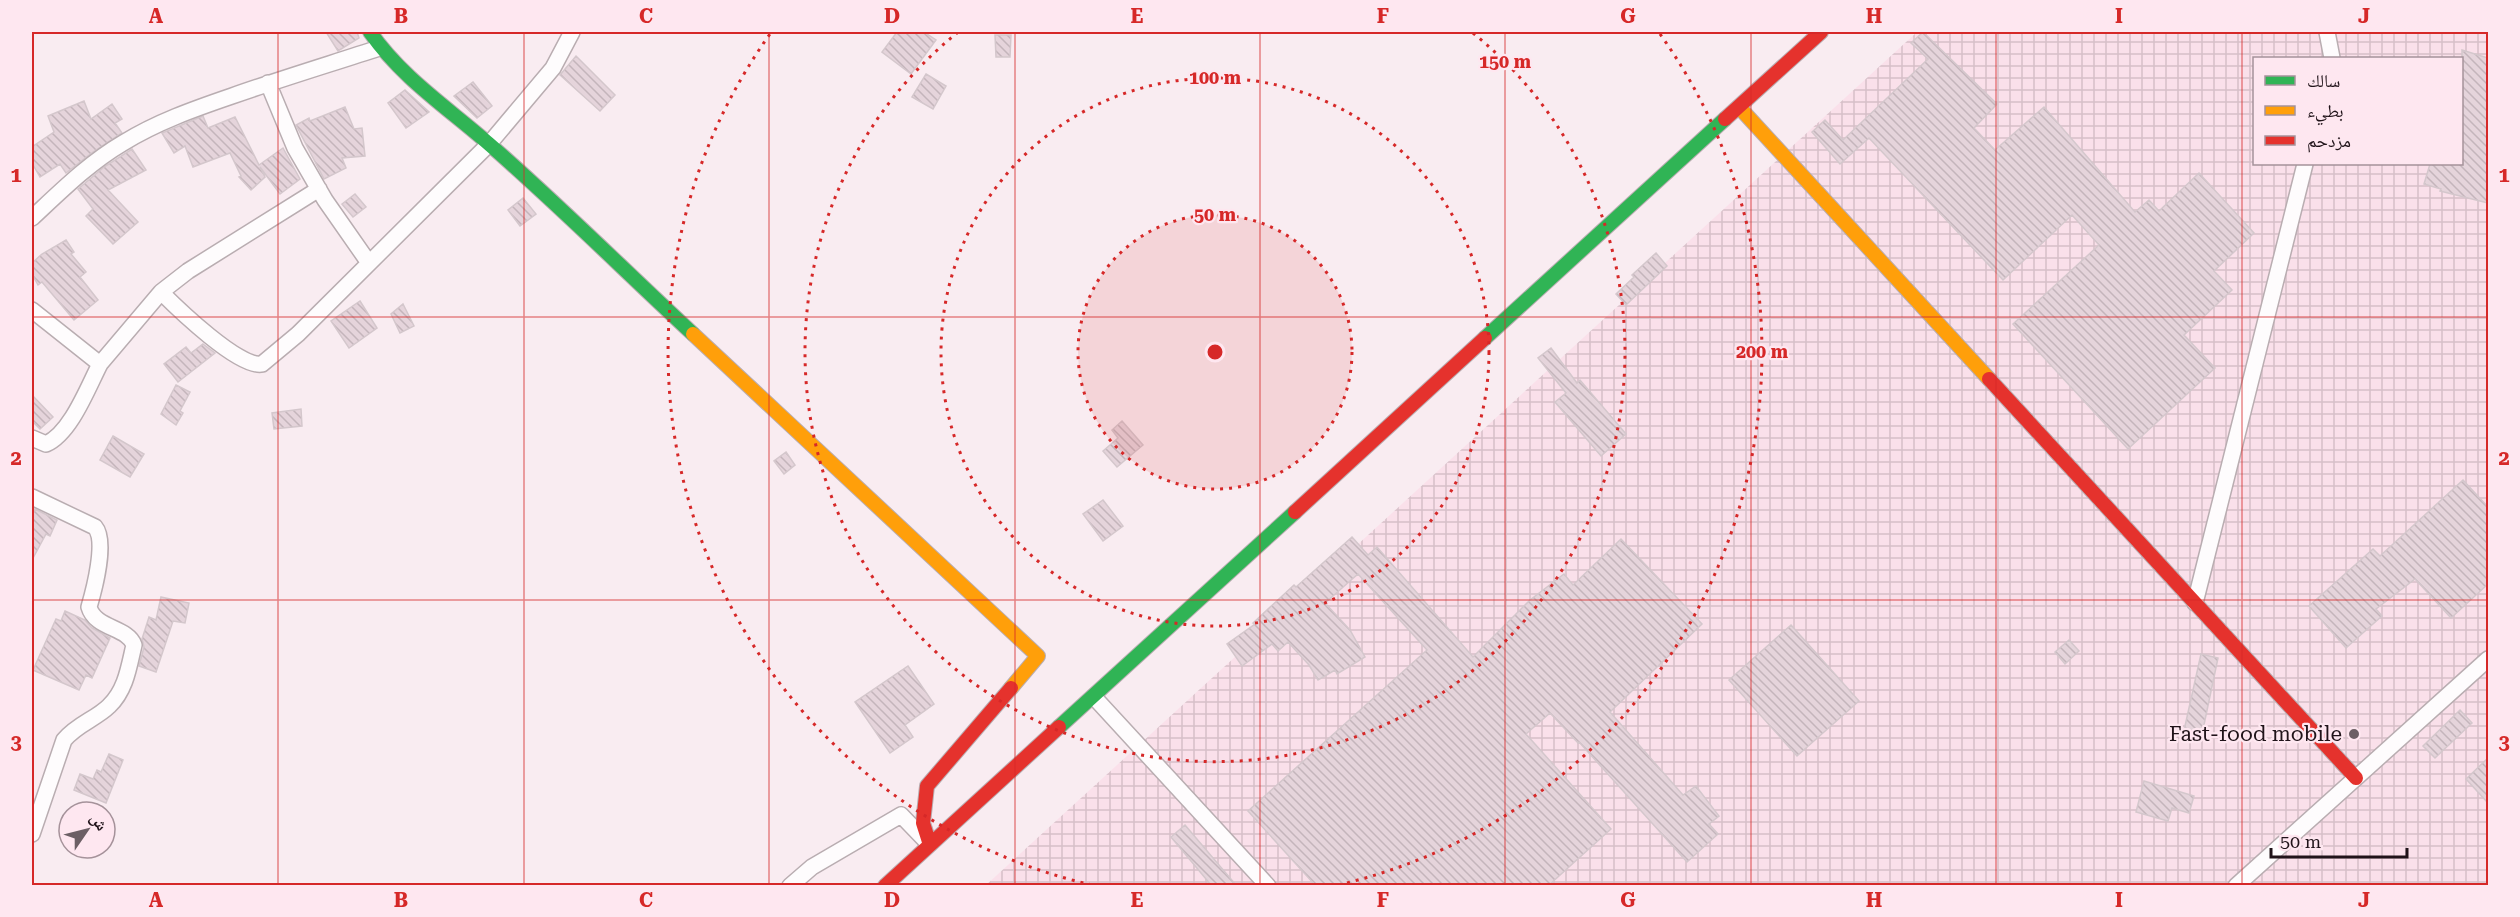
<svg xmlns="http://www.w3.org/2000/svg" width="2520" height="917" font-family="'Roboto Serif','Noto Naskh Arabic',serif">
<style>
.industrial{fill:url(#industrial-grid);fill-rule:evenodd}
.building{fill:url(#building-back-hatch);stroke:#d4c7cc;stroke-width:1.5}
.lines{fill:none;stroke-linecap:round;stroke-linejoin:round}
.street-casing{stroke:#b9adb1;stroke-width:18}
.fast-casing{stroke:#b9adb1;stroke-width:16}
.slow-casing{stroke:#b9adb1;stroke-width:16}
.jam-casing{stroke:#b9adb1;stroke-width:16}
.street{stroke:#fefcfd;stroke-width:15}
.fast{stroke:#30b455;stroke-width:14}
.slow{stroke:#ff9f0a;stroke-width:14}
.jam{stroke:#e5322d;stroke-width:14}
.grid{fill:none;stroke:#d62828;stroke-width:1.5;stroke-opacity:0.55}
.ring{fill:none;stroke:#d62828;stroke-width:3;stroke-dasharray:3 6}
.poi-dot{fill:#6c5f65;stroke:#fee7f0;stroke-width:2}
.labels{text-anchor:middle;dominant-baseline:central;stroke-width:4.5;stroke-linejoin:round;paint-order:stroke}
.poi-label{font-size:21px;fill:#201319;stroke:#fee7f0;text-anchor:end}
.centre{fill:#d62828;stroke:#fee7f0;stroke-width:3}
.ring-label{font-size:18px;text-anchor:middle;font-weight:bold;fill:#d62828;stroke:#fee7f0;stroke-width:4.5;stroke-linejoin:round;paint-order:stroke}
.neatline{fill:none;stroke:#d62828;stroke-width:2}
.grid-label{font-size:20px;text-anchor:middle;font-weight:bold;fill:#d62828}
</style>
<defs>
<pattern id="industrial-grid" width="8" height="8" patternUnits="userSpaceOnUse" patternTransform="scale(1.5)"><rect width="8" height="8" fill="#fae0ea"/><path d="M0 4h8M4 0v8" fill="none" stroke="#d6bfc8"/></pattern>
<pattern id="building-back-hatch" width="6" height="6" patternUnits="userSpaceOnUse" patternTransform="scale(1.5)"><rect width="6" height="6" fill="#e5d4db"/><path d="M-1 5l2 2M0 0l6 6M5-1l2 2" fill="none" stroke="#c4b5bb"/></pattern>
</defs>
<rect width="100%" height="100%" fill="#f9ecf1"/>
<path class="industrial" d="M1917,32h571v853l-1503,1zM2254,58h208v106h-208z"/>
<path class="building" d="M326,32h31l2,6 -21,13z
M897,32h27l12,8 -25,34 -29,-22z
M1923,32l74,72 -23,24 21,22 49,-43 91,105 14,-12 10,11 40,-38 55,60 -40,38 18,19 -48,45 31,33 -87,81 -115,-125 86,-79 -27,-30 -69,65 -134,-142 -29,26 -28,-32 13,-12 18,20 85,-81 -17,-16z
M995,35h16l-1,22h-14z
M2462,50l26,8v145l-48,-12 1,-2 -17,-5 6,-20h32z
M576,56l39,39 -15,16 -40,-36z
M926,74l20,12 -13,23 -21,-12z
M473,82l19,24 -15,12 -23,-22z
M405,90l24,22 -23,16 -18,-25z
M84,101l7,18 21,-15 10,15 -7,4 7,10 -29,19 -27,21 -6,-9 -20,13 -8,-14v-16l22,-15 -6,-16z
M345,107l9,22 8,-1 3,28 -23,2 4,10 -22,11 -28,-54 13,-7 1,3z
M203,116l5,12 27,-11 24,48 24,-17 17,31 -20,15 -20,-27 5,10 -14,13 -12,-13 2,-1 -11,-23 -37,14 -8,-21 -11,7 -12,-20z
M132,149l14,21 -38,20 30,32 -25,22 -27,-28 7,-7 -15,-20 26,-22z
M355,194l11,13 -13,10 -11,-13z
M523,198l13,16 -16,12 -12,-16z
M66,240l8,12 -3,2 15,18 -6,5 18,23 -24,20 -32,-38 -4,3 -6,-11v-11l10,-9z
M1656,253l11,13 -41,39 -10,-11 18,-17 -2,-2z
M360,301l17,27 -28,20 -18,-27z
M403,304l11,22 -14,7 -9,-19z
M203,344l12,9 -37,29 -14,-18 22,-17 5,6z
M1551,348l26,35 3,-3 46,54 -25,22 -46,-54 11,-9 -28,-35z
M176,385l14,7 -10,19 3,2 -7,12 -15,-11z
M32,395l21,22 -13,12 -8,-8z
M301,409l1,17 -28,3 -2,-16z
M1122,421l21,24 -26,22 -14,-16 15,-13 -6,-8z
M113,436l31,18 -14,23 -30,-17z
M786,452l9,13 -11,9 -10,-13z
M2463,480l25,27v77l-37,34 -36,-39 -39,30 6,7 -36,32 -37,-42 64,-57 7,7z
M1103,500l20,26 -20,15 -20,-27z
M35,509l22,11 -7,16 -4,-2 -14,26v-44z
M1352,537l16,18 9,-8 96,110 57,-57 34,-26 9,11 48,-46 81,85 -92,88 73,83 13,-9 23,30 -10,8 9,10 -31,28 -108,-120 -1,1 -28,-30 -24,21 85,95 -62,56h-234l-67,-74 179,-161 -69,-76 -33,29 25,27 15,27 -28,17 -2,-4 -17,10 -9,-15 -21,-23 -10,9 -6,-7 -30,22 -15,-22 28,-20 -2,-1 41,-38 2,2z
M161,597l28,6 -4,20 -12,-2 -17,51 -17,-6 5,-19 -2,-8 7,-22 7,3z
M65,611l20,9 7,8 18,10 -18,40 -6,-3 -7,15 -46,-20 23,-51 5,2z
M1791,625l68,76 -62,55 -68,-76z
M2069,640l10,11 -14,13 -10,-12z
M2201,654l17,4 -17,81 -18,-4z
M908,666l26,38 -29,21 8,12 -23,16 -35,-51z
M2460,710l12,13 -37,35 -12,-12z
M109,754l14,6 -17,43 -32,-13 6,-16 13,5 4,-9 4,2z
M2488,758v45l-22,-24z
M2144,781l50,15 -5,17 -17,-5 -4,13 -32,-9z
M1185,825l51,60h-25l-40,-48z"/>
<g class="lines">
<defs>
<path id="street" d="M2327,32l5,26
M268,83l27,65 30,52 44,63
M32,218c29,-27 57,-55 91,-75 34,-21 71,-34 109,-47 48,-17 98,-32 147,-48
M161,292l27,-21 131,-82
M32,310l68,54 61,-72c16,16 79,77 101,72l36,-30 191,-190 64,-76 19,-36
M32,438l14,6c25,-11 42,-57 54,-80
M32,497l63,30c12,14 -1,63 -6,80 6,22 39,20 45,38 -5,21 -8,45 -25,61 -13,13 -32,18 -45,34l-32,94
M2195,603l110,-439
M1094,697l174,189
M790,886l22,-19 89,-52 27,28
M2236,886l252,-227"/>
<path id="fast" d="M370,32c32,46 78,76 119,112 70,61 136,127 204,190
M1485,338l240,-219
M1059,727l236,-215"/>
<path id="slow" d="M1739,107l250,272
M693,334l345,322 -27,32"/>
<path id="jam" d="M1725,119l96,-87
M1989,379l367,399
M1295,512l190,-174
M930,845l-7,-22 4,-37 84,-98
M885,886l174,-159"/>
</defs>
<use href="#street" class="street-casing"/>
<use href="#fast" class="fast-casing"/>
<use href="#slow" class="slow-casing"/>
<use href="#jam" class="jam-casing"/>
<use href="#street" class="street"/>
<use href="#fast" class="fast"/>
<use href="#slow" class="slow"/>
<use href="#jam" class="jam"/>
</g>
<path class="grid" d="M278,32v854M524,32v854M769,32v854M1015,32v854M1260,32v854M1505,32v854M1751,32v854M1996,32v854M2242,32v854M32,317h2456M32,600h2456"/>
<circle cx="1215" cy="352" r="137" fill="#d62828" fill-opacity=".12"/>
<g class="ring">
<circle cx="1215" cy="352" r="137"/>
<circle cx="1215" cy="352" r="274"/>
<path d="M1473 33A410 410 0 1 1 957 33"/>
<path d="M1092 885A547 547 0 0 1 770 34M1660 34A547 547 0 0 1 1338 885"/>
</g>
<circle class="poi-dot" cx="2354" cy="734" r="6"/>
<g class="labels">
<g class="poi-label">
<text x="2342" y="734">Fast-food mobile</text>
</g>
</g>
<circle cx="1215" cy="352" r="9" class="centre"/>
<g class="ring-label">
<text x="1505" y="68">150 m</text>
<text x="1215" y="84">100 m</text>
<text x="1215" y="221">50 m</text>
<text x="1762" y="358">200 m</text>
</g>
<rect width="2520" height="917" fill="none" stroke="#fee7f0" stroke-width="66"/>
<rect x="2253" y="57" width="210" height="108" fill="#fee7f0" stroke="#a5929a" stroke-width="1.5"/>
<rect x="2265" y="76" width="30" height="9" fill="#30b455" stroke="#a5929a" stroke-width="1.5"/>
<text x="2307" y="87" font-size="18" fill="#201319">سالك</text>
<rect x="2265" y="106" width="30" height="9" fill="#ff9f0a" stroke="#a5929a" stroke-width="1.5"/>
<text x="2307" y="117" font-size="18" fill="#201319">بطيء</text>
<rect x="2265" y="136" width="30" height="9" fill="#e5322d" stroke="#a5929a" stroke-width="1.5"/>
<text x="2307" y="147" font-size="18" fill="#201319">مزدحم</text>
<g transform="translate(87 830) rotate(55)"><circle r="28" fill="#fee7f0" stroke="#a5929a" stroke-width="1.5"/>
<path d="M0-4.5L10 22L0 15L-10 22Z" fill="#6c5f65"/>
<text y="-9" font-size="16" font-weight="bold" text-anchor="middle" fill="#201319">ش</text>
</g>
<path d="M2271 848v9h136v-9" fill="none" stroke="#201319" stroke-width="3"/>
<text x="2280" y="848" font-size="18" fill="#201319" stroke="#fee7f0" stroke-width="4.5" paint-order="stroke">50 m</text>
<rect x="33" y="33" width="2454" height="851" class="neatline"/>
<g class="grid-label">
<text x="156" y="23">A</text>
<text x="401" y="23">B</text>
<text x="646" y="23">C</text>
<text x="892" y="23">D</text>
<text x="1137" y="23">E</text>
<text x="1383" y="23">F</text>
<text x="1628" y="23">G</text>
<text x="1874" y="23">H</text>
<text x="2119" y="23">I</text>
<text x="2364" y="23">J</text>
<text x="16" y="182">1</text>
<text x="2504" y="182">1</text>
<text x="16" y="465">2</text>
<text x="2504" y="465">2</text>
<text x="16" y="749">3</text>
<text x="2504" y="749">3</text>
<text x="156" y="907">A</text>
<text x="401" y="907">B</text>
<text x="646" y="907">C</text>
<text x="892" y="907">D</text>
<text x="1137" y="907">E</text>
<text x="1383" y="907">F</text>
<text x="1628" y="907">G</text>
<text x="1874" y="907">H</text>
<text x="2119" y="907">I</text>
<text x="2364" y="907">J</text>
</g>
</svg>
